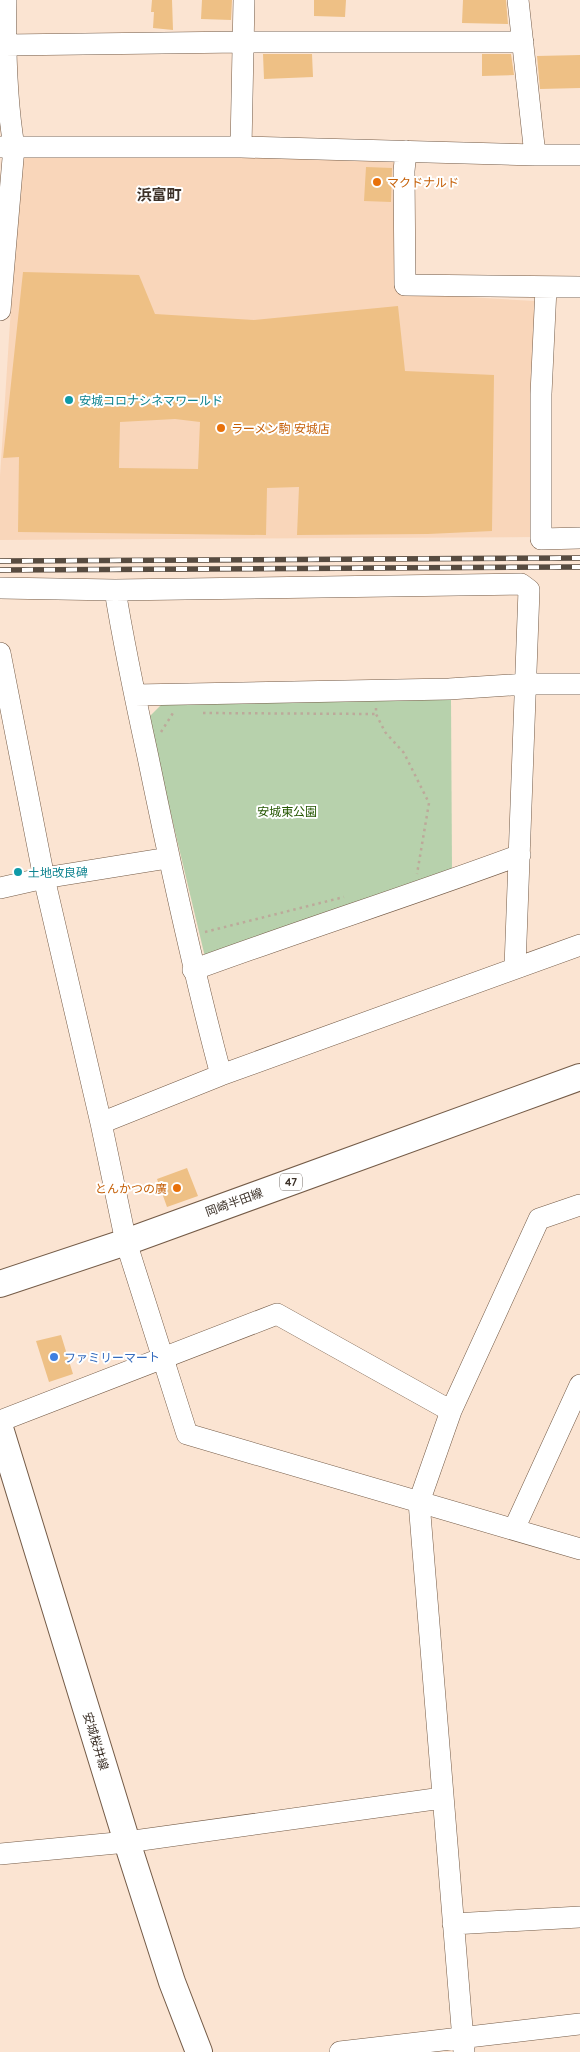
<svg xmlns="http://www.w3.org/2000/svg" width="580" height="2052" font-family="Quicksand,'Noto Sans JP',sans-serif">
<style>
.built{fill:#f9d6ba}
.green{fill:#b7d1ac}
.building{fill:#eec085;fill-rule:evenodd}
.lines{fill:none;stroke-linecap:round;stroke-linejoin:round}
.minor-casing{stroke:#745b47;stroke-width:22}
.major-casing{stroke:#745b47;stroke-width:28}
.path{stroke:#bca99a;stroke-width:2.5;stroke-dasharray:2.5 4;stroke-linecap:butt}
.minor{stroke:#fff;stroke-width:21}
.major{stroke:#fff;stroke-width:26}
.rail-casing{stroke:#574b40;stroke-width:5.5}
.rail{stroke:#fff;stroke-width:4;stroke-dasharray:11;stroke-linecap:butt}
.food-dot{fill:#e8710a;stroke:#fff;stroke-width:2}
.culture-dot{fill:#0f9aa8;stroke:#fff;stroke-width:2}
.shop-dot{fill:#3f7fe0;stroke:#fff;stroke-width:2}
.labels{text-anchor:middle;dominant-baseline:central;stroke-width:4;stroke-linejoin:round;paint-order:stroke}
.shield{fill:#fff;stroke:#766e68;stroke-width:1}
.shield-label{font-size:11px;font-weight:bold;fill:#3b3027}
.food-label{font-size:12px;fill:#c56008;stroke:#fff;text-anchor:start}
.culture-label{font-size:12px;fill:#0d838f;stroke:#fff;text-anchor:start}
.park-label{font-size:12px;fill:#245600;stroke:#fff}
.street-label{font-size:12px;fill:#3b3027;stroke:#fff}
.shop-label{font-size:12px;fill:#366cbe;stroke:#fff;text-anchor:start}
.quarter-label{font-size:15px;font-weight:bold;fill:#3b3027;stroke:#fff}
</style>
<rect width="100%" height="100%" fill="#fbe4d2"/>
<path class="built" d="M21,154l376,6 2,133 136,8v236l-535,3v-64z"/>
<path class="green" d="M451,700l1,172 -247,85 -57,-239 17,-17z"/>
<path class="building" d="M152,0h20l1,30 -20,-2 1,-16h-3z
M202,0h30l-1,20 -30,-1z
M314,0h32l-1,17 -31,-1z
M463,0h43l2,24 -46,-1z
M263,54h49l1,23 -49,2z
M482,54h29l3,21 -32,1z
M580,55v33l-40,1 -3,-33z
M366,167l26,1 -1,34 -27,-1z
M23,272l116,3 16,39 99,6 144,-14 7,65 89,4 -2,156 -64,3 -131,1 2,-48 -32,1 -1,47 -248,-3 1,-75 -16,1zM175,419l25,3 -2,47 -79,-1 1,-46z
M187,1168l11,28 -31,11 -10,-28z
M61,1335l12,39 -24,8 -13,-41z"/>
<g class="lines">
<defs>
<path id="minor" d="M518,0l17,155
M5,45l237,-3h281
M0,147h241l294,8h45
M241,147l3,-147
M406,151l-2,20 1,114 175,2
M546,288l-5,106v145l39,-1
M0,310l14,-163c-8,-49 -9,-98 -8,-147
M0,588l115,2c9,56 21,112 33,167 22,107 45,213 73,318
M115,590l406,-6 8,6 -14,377
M0,653l44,225 57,245 25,119 61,192 393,115
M135,695l314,-6 78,-5h53
M0,888l44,-10 124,-20
M193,970c109,-40 219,-75 327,-115
M101,1123l120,-48 359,-130
M0,1421l277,-107 174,97
M514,1529l66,-144
M0,1854l127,-12 315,-44
M453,1924l127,-7
M340,2052l240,-28
M464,2052l-45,-550 32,-91 88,-192 41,-14"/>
<path id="major" d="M0,1284l126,-42 454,-165
M0,1428l127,414 45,140 27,70"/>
</defs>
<use href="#minor" class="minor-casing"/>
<use href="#major" class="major-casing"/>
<path class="path" d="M376,708v6l9,18 19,21 25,50 -12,71
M203,713l173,1
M161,732l12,-19h2
M205,932l139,-35"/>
<use href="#minor" class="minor"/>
<use href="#major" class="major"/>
<defs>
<path id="rail" d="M0,561l580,-3
M0,570l580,-3"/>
</defs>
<use href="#rail" class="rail-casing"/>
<use href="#rail" class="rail"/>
</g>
<g class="food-dot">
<circle cx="377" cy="182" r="5"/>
<circle cx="221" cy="428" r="5"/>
<circle cx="177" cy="1188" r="5"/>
</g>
<g class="culture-dot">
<circle cx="69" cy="400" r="5"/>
<circle cx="18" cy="872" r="5"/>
</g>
<circle class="shop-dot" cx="54" cy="1357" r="5"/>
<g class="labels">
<rect class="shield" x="280" y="1173.5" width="22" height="17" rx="4"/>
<g class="shield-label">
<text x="291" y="1182">47</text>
</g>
<g class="food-label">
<text x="387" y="182">マクドナルド</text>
<text x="231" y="428">ラーメン駒 安城店</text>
<text x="167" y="1188" text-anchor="end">とんかつの廣</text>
</g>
<g class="culture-label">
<text x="79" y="400">安城コロナシネマワールド</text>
<text x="28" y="872">土地改良碑</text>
</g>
<g class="park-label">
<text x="287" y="811">安城東公園</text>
</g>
<g class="street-label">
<text transform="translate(234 1202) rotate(-20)">岡崎半田線</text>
<text transform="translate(96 1741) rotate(73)">安城桜井線</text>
</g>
<g class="shop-label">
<text x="64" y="1357">ファミリーマート</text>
</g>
<g class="quarter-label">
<text x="159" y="194">浜富町</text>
</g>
</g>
</svg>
